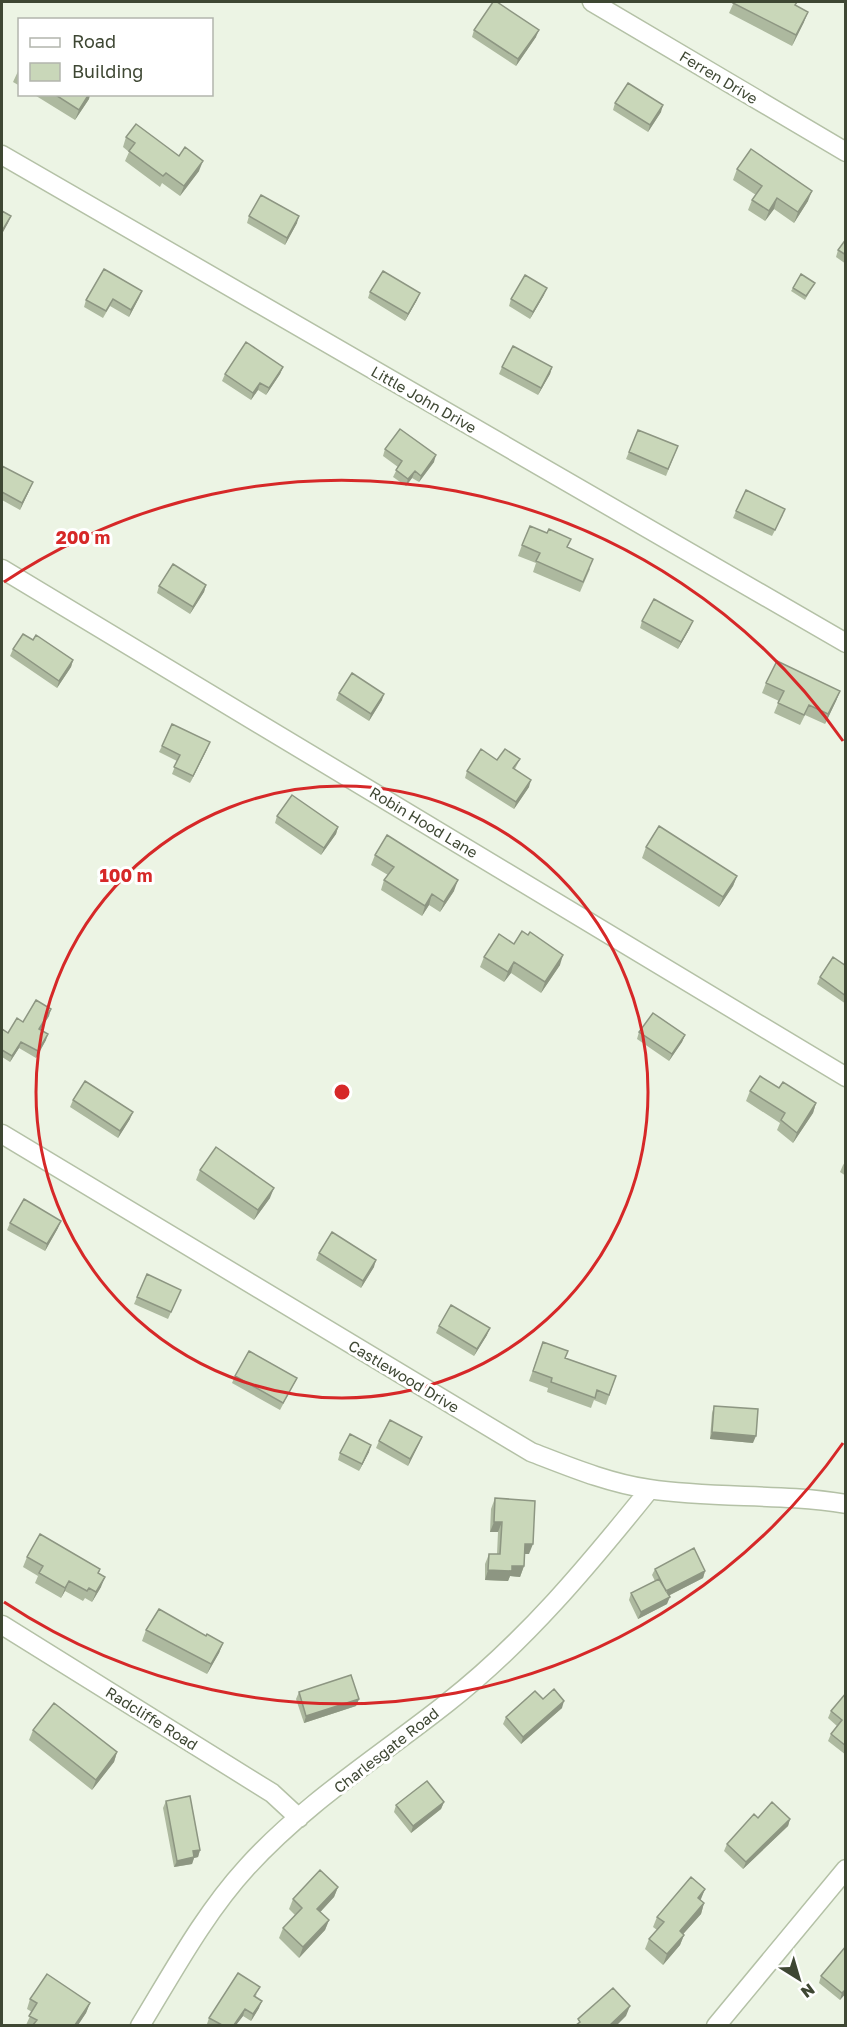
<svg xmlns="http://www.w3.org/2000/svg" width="847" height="2027" font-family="'Golos Text',sans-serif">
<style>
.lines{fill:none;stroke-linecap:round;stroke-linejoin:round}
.minor-casing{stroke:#b4c1a6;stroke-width:21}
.minor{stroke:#fff;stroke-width:18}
.wall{fill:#adb99f}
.shaded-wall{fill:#8d9682}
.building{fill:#c9d7b9;stroke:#8d9682;stroke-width:1.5}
.ring{fill:none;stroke:#d62828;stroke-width:3}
.labels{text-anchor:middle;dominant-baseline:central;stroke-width:6;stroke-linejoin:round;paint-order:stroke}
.street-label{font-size:15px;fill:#3e4733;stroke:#fff}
.centre{fill:#d62828;stroke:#fff;stroke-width:3}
.ring-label{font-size:18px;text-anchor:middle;font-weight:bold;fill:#d62828;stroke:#fff;stroke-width:6;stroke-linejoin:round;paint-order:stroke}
</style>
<rect width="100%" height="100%" fill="#ecf4e4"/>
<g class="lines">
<defs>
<path id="minor" d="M592,2l254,150
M2,155l844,488
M2,569l844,508
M2,1134l529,318c39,15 77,31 118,37 65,10 132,4 197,15
M2,1625l270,168 27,25
M140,2026c33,-54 64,-112 107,-159 58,-64 133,-111 200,-164 78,-61 141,-137 203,-214
M716,2026l130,-157"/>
</defs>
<use href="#minor" class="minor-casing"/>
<use href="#minor" class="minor"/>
</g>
<path class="wall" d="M734,2l61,3 9,17 -12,24 -63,-33z
M474,30l62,7 -20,29 -44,-29z
M20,67v19l-7,-4z
M33,94h57l-1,5 -14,21z
M615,103l46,9 -13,20 -35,-22z
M126,137l73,34 -19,25 -18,-13 -2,4 -35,-26 4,-9 -6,-5z
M737,169l71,32 -14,22 -20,-14 -9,12 -17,-11 4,-10 4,-5 -23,-15z
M249,216l48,7 -12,22 -38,-22z
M846,239v25l-10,-7 2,-7z
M815,283l-10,17 -14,-9 2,-3z
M142,291l-3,7 -10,19 -19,-11 -7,12 -19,-11 2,-7z
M370,292l47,8 -12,21 -37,-23z
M544,295l-14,24 -21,-13 2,-7z
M283,367l-3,7 -14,21 -8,-5 -7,10 -29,-19 3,-7z
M502,367h50l-2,7 -12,21 -39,-21z
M638,430l40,16 -12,30 -40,-17z
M385,449l49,13 -15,20 -7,-4 -6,8 -13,-9 5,-10 -15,-11z
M2,466l28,23 -10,21 -18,-10z
M736,511l47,4 -11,21 -39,-18z
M522,545l46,3 22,21 -10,23 -47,-20 3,-9 -18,-7z
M206,585l-2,7 -14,22 -33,-21 2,-7z
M642,621l48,7 -12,21 -38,-21z
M33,640l40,20 -2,7 -14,21 -47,-32 3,-7z
M766,683l74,8 -4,10 -11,23 -20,-9 -5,10 -26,-12 5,-12 -17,-8z
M339,693l43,7 -13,21 -33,-21z
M162,746l45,3 -17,34 -18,-9 5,-13 -18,-9z
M520,759l-5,10 14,18 -15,22 -49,-31 2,-7 30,-11z
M277,816l61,11 -2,7 -15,21 -46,-32z
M646,847l91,29 -4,10 -14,21 -77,-49z
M375,855l79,36 -14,21 -11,-7 -7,11 -41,-26 3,-10 4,-5 -17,-10z
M514,944l46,21 -19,28 -30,-20 -7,9 -24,-15 4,-10z
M846,966v38l-29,-20 3,-7z
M49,1016l-9,14 6,10 -10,18 -17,-10 -9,14 -8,-5v-28l6,4 15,-11z
M639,1032l46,3 -3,7 -13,19 -32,-22z
M779,1088l37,15 -3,10 -20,30 -16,-13 3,-7 -34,-22 4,-10z
M73,1100l57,19 -12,19 -48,-31z
M846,1161v15l-6,-4 3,-7z
M200,1170l70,28 -16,22 -58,-40z
M10,1223l48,5 -13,23 -38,-21z
M319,1253l55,14 -13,21 -45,-28z
M181,1290l-13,29 -34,-15 3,-7z
M439,1326l48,9 -13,21 -38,-23z
M543,1342l22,16 51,18 -10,29 -12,-5 -3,8 -44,-16 1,-4 -19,-7z
M235,1376l62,2 -3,6 -14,26 -48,-27z
M714,1406l39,37 -43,-4 2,-26z
M422,1437l-3,7 -11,22 -32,-18 3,-7z
M369,1452l-10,19 -21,-11 2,-7z
M495,1498l34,56h-4l-1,12 -4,11 -10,-1 -2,5 -23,-1v-16l4,-10h8l1,-22h-8l1,-23z
M27,1557l73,12 -1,4 2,14 -9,15 -7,-4 -2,3 -18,-10 -4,7 -26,-15 3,-7 -15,-9z
M655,1569l50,2 -2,7 -35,18 -1,8 -29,15 -9,-19 2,-7 24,-12 -3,-6z
M146,1630l60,6 17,7 -4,10 -12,21 -65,-33z
M299,1692l60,7 -3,7 -52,17 -8,-24z
M846,1693v62l-18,-14 3,-7 6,-8 -9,-8 3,-7z
M543,1699l19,9 -41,36 -18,-20 3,-7z
M33,1730l84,22 -3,10 -22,28 -63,-50z
M166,1801l34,49 -2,7 -4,1 -2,6 -18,3 -11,-59z
M444,1802l-3,7 -30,24 -17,-21 2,-7z
M758,1818l32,1 -2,7 -45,43 -19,-18 3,-7z
M338,1887l-4,10 -14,15 9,8 -4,10 -26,28 -20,-20 4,-10 12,-13 -6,-6 4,-10z
M705,1889l-5,11 4,3 -3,11 -18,20 1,1 -4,10 -17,20 -18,-16 4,-10 8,-9 -4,-3 4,-10z
M846,1946v47l-6,7 -21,-17 2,-7z
M257,1994l-2,3 4,11 -8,13 -8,-5 -7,9h-28l-1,-1 2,-6z
M30,1999l60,4 -4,10 -8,12h-52l6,-13 -5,-3z"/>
<path class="shaded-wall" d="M808,12l-4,10 -12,24 4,-11z
M539,30l-3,7 -20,29 2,-7z
M89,94h1l-1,5 -14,21 4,-10z
M663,105l-2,7 -13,20 2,-7z
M203,161l-4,10 -19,25 4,-10z
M812,191l-4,10 -14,22 4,-11z
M777,198l-3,11 -9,12 4,-10z
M11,216l-3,7 -6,11v-3z
M299,216l-2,7 -12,22 2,-7z
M547,288l-3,7 -14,24 3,-7z
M142,291l-3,7 -10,19 2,-7z
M420,293l-3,7 -12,21 3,-7z
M283,367l-3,7 -14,21 3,-7z
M552,367l-2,7 -12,21 3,-7z
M260,383l-2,7 -7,10 2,-7z
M436,455l-2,7 -15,20 2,-6z
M415,471l-3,7 -6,8 2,-7z
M33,482l-3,7 -10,21 2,-7z
M206,585l-2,7 -14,22 3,-7z
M693,621l-3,7 -12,21 3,-7z
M73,660l-2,7 -14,21 2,-7z
M840,691l-4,10 -11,23 3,-10z
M384,694l-2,6 -13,21 2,-7z
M210,742l-3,7 -17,34 3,-7z
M531,780l-2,7 -15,22 2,-7z
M338,827l-2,7 -15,21 3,-7z
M737,876l-4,10 -14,21 4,-10z
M458,880l-4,11 -14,21 4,-10z
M432,894l-3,11 -7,11 3,-10z
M563,955l-3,10 -19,28 4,-11z
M514,962l-3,11 -7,9 4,-10z
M51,1009l-2,7 -12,19 2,-6z
M48,1034l-2,6 -10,18 2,-7z
M685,1035l-3,7 -13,19 3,-7z
M21,1042l-2,6 -9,14 2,-6z
M816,1103l-3,10 -20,30 4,-10z
M133,1112l-3,7 -12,19 2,-7z
M274,1188l-4,10 -16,22 4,-10z
M61,1221l-3,7 -13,23 2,-7z
M376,1260l-2,7 -13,21 2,-7z
M490,1328l-3,7 -13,21 3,-7z
M712,1432l44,4 -3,7 -43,-4z
M422,1437l-3,7 -11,22 2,-7z
M371,1445l-2,7 -10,19 3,-7z
M494,1522h8l-4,10h-8z
M525,1544h8l-4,10h-7z
M512,1566h12l-4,11 -10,-1 -2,5 -23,-1 3,-10z
M705,1571l-2,7 -39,20 2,-7z
M105,1577l-4,10 -9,15 4,-10z
M69,1581l-4,10 -4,7 4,-10z
M670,1597l-3,7 -29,15 3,-7z
M223,1643l-4,10 -12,21 4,-10z
M359,1699l-3,7 -52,17 2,-7z
M564,1701l-2,7 -41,36 2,-7z
M117,1752l-3,10 -22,28 4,-10z
M444,1802l-3,7 -30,24 2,-7z
M790,1819l-2,7 -45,43 3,-7z
M200,1850l-2,7 -4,1 -2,6 -18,3 3,-6 16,-10z
M338,1887l-4,10 -20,22 3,-10z
M705,1889l-4,10 -7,9 4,-10z
M704,1903l-3,11 -24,27 3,-10z
M329,1920l-4,10 -26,28 4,-11z
M684,1935l-4,10 -17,20 4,-11z
M846,1989v4l-6,7 2,-7z
M262,2001l-3,7 -8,13 2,-7z
M90,2003l-4,10 -8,12h-3z
M630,2006l-4,10 -9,9h-7z
M245,2009l-2,7 -7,9h-2z"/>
<path class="building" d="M493,2h4l42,28 -21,29 -44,-29z
M734,2h63l-2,3 13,7 -12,23 -63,-32z
M628,83l35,22 -13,20 -35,-22z
M54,94h35l-10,16z
M136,124l43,32 6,-9 18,14 -19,25 -18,-13 -3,3 -34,-25 6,-8 -9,-6z
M751,149l61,42 -14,21 -21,-14 -8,13 -17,-11 10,-14 -25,-17z
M261,195l38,21 -12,22 -38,-22z
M2,211l9,5 -9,15z
M846,239v16l-8,-5z
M104,269l38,22 -11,19 -18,-11 -7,12 -20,-11z
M383,271l37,22 -12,21 -38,-22z
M801,274l14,9 -9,13 -13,-8z
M525,275l22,13 -14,24 -22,-13z
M246,342l37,25 -14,21 -9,-5 -7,10 -28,-19z
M513,346l39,21 -11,21 -39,-21z
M400,429l36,26 -15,21 -6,-5 -7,8 -12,-9 6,-9 -17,-12z
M638,430l40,16 -10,23 -39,-17z
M2,466l31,16 -11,21 -20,-11z
M746,490l39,19 -10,21 -39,-19z
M530,526l17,7 2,-4 22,10 -4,8 26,12 -10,23 -47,-21 4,-8 -18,-8z
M173,564l33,21 -13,22 -34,-21z
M654,599l39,22 -12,21 -39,-21z
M23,634l10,6 3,-5 37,25 -14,21 -46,-32z
M777,661l63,30 -12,23 -19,-9 -5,10 -26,-12 6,-12 -18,-8z
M352,673l32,21 -13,20 -32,-21z
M172,724l38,18 -17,34 -19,-9 6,-12 -18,-9z
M481,749l16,11 8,-11 15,10 -7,9 18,12 -15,22 -49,-31z
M292,795l46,32 -14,21 -47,-32z
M659,826l78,50 -14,21 -77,-50z
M387,835l71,45 -14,22 -12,-8 -7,12 -41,-26 10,-13 -19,-12z
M522,931l6,4 2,-3 33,23 -18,27 -31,-20 -6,10 -24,-15 15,-23 15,10z
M833,957l13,9v30l-26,-19z
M36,1000l15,9 -12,20 9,5 -10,17 -17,-9 -9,14 -10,-6v-21l6,4 9,-15 6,4z
M653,1013l32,22 -13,19 -33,-22z
M760,1076l19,12 4,-6 33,21 -19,30 -16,-13 4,-7 -35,-22z
M85,1081l48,31 -13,19 -47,-31z
M216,1147l58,41 -16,22 -58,-40z
M24,1199l37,22 -14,23 -37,-21z
M332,1232l44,28 -13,21 -44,-28z
M147,1274l34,16 -10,22 -34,-15z
M451,1305l39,23 -13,21 -38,-23z
M543,1342l25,9 -3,7 51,18 -7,19 -12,-5 -2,8 -44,-16 1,-4 -19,-7z
M249,1351l48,27 -14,25 -48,-27z
M714,1406l44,3 -2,27 -44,-4z
M390,1420l32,17 -12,22 -31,-18z
M350,1434l21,11 -9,19 -22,-11z
M495,1498l40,3 -2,43h-8l-1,22h-12v5l-24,-1 1,-16h11l2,-32h-8z
M40,1534l60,35 -2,4 7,4 -9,15 -7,-4 -2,3 -18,-10 -4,7 -26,-15 4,-7 -16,-9z
M694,1548l11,23 -39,20 -11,-22z
M659,1579l11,18 -29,15 -10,-19z
M159,1609l47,27 1,-2 16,9 -12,21 -65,-34z
M351,1675l8,24 -53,17 -7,-24z
M554,1689l10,12 -41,36 -17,-20 29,-26 8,8z
M846,1693v53l-15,-12 11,-14 -11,-9z
M54,1703l63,49 -21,28 -63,-50z
M427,1781l17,21 -31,24 -17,-21z
M190,1796l10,54 -7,1 1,6 -17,4 -11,-60z
M772,1802l18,17 -44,43 -19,-18 27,-30 4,4z
M320,1870l18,17 -21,22 12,11 -26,27 -20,-19 19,-20 -9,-9z
M691,1877l14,12 -7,9 6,5 -24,28 4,4 -17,19 -18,-15 15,-17 -7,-5z
M846,1946v43l-4,4 -21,-17z
M238,1973l22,14 -6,9 8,5 -9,13 -8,-5 -11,16h-12l-13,-7z
M47,1974l43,29 -15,22h-42l4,-5 -8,-4 8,-13 -7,-4z
M613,1988l17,18 -20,19h-34l4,-3 -2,-3z"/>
<g class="ring">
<circle cx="342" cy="1092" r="306"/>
<path d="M843 1443A612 612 0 0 1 4 1602M4 582A612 612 0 0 1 843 741"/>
</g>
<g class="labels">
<g class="street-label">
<text transform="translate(719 77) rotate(31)">Ferren Drive</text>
<text transform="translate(424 399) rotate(30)">Little John Drive</text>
<text transform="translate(424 822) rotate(31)">Robin Hood Lane</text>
<text transform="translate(404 1376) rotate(31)">Castlewood Drive</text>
<text transform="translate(152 1718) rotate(32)">Radcliffe Road</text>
<text transform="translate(386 1750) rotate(-38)">Charlesgate Road</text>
</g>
</g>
<circle cx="342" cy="1092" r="9" class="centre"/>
<g class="ring-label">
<text x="83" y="544">200 m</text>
<text x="126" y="882">100 m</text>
</g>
<rect width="847" height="2027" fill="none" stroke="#3e4733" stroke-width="6"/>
<rect x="18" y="18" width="195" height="78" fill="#ffffff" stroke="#b2b5ad" stroke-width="1.5"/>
<rect x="30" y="38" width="30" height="9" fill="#ffffff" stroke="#b2b5ad" stroke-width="1.5"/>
<text x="72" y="48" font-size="18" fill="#3e4733">Road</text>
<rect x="30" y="63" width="30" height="18" fill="#c9d7b9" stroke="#b2b5ad" stroke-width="1.5"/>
<text x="72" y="78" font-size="18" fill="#3e4733">Building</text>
<g transform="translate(799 1979) rotate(143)" stroke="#ffffff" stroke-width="4.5" paint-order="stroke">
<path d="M0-4.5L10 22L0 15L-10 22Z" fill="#3e4733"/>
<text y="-9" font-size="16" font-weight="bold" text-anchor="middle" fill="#3e4733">N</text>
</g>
</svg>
